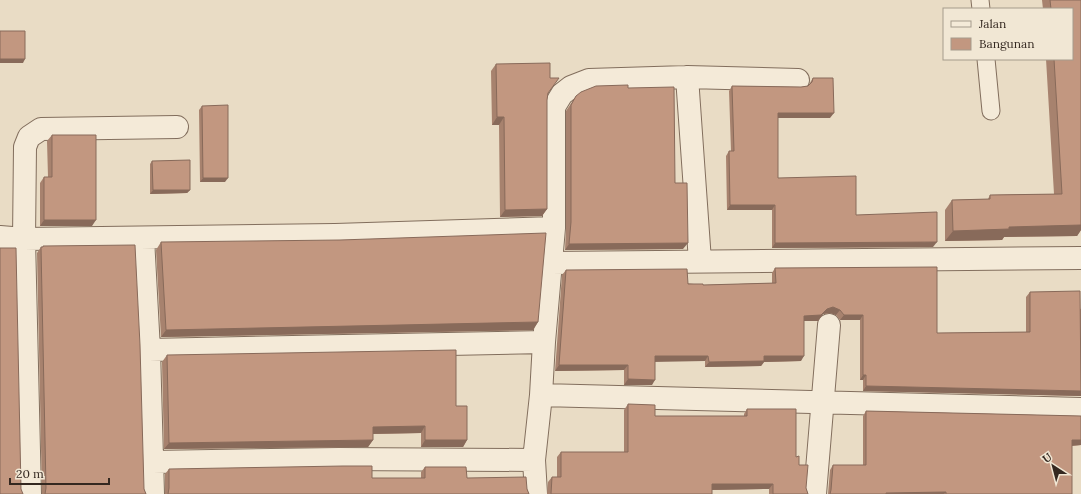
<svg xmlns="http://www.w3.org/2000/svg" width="1081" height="494" font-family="Lora,serif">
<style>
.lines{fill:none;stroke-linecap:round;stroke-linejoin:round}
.lane-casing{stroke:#826e5d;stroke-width:19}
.street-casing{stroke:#826e5d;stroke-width:24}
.lane{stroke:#f4ead8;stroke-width:17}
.street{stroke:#f4ead8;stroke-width:22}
.wall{fill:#a7826e}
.shaded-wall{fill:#886a5a}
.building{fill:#c29780;stroke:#886a5a}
</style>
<rect width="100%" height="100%" fill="#e9dcc5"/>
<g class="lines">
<defs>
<path id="lane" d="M980,0l1,9
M986,59l5,52"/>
<path id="street" d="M687,77l13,184
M0,237l24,2 311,-4 219,-7
M143,238l6,112 4,144
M551,263l530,-5
M149,350l395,-8
M541,395l540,14
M153,462l186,-3 195,1
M30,494l-6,-255 1,-92 4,-10 12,-8 136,-2
M536,494l-2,-34 7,-65 3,-53 10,-114v-121l8,-13 9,-7 18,-7 98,-3 111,3
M815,494l14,-169"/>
</defs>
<use href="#lane" class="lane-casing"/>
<use href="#street" class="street-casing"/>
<use href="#lane" class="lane"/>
<use href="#street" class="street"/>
</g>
<path class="wall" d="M1042,0h39v230l-4,6 -73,1 -2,3 -57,1v-31l7,-10 36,-1 2,-4 64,-1 -8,-135h26v-50h-29z
M496,64l52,29 -1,7v109l-5,7 -42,1 -1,-92h-7l-1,-54z
M813,78l17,40h-52v60l78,37 77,32 -161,1v-38h-45l-1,-54 3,-5h2l-2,-60 3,-5 69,1 7,-1z
M628,88l47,95 8,66 -118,1 1,-22v-117l10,-15z
M202,106l23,76h-25l-1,-72z
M52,135l40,91h-52v-43l4,-6h4l-1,-36z
M152,161l38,29 -3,3 -37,1v-30z
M161,242l377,80 -5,8 -372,7 -5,-87z
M43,246l101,243 2,5h-104l-5,-241 4,-6h2z
M775,268l162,65 89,-1v-35l4,-5 51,17v87l-218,-5v-11h-3v-60h-20l-4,-5 -6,-2 -7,1 -5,7h-14l-3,40 -37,1 -3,4 -56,1v-6h-50l-3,24h-28v-15l-69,1 7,-96 4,-5 137,15 69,-2v-10z
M167,355l289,51 11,34 -4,7h-42v-14l-48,1v6l-5,7 -204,2 -2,-87z
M628,404l27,12h89v-2l3,-5 49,48 10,31 2,6h-39v-5l-57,1v4h-165l1,-12 4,-5h5v-20l4,-5h63v-42z
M866,411l215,5v29l-9,1v48h-244l2,-24 3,-5h30v-49z
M425,467l42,11 60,11 2,5h-364v-20l4,-5 203,9h49v-6z"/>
<path class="shaded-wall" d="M0,59h25l-2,4h-23z
M778,113h56l-4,5h-56z
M497,117h7l-5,8h-7z
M203,178h25l-3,4h-25z
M153,190h37l-3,3 -37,1z
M730,205h45l-3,5h-45z
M547,209l-5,7 -42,1 5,-7z
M44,220h52l-4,6h-52z
M1081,224v6l-4,6 -73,1 -2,3 -57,1 8,-10 56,-4z
M937,242l-4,5 -161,1 3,-5z
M688,243l-5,6 -118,1 4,-6z
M833,307l7,3 -4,5 -6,-2 -7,1 -5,7h-17l3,-5z
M844,315h19l-3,5h-20z
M538,322l-5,8 -372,7 5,-7z
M655,356h53l-3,5 -53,1z
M764,356h40l-3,5 -37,1 -3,4 -56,1 4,-5z
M559,365h69l-4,5 -69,1z
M863,375h3l-3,5h-3z
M628,379l27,1 -3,5h-28z
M866,386l215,5v5l-218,-5z
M425,426l-4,7 -53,1 5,-7z
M373,440l-5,7 -204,2 5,-6z
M425,440h42l-4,7h-42z
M1072,440h9v5l-13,1z
M712,484h61l-4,5 -61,1z
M946,492l-2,2h-59l1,-1z"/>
<path class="building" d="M1050,0h31v225l-72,2v2l-56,2 -1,-31 38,-1v-4l72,-1 -8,-135h18v-50h-21z
M0,31h25v28h-25z
M550,63v15h9l-11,15 -1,7v109l-42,1 -1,-93h-7l-1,-53z
M813,78h20l1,35h-56v65l78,-2v39l81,-3v30l-162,1v-38h-45l-1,-54h5l-2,-65 69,1 7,-1 4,-4z
M628,85v3l46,-1 1,96h12l1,60 -119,1 2,-22v-117l5,-9 5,-4 15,-6z
M228,105v73h-25l-1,-72z
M52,135h44v85h-52v-43h8z
M190,160v30h-37l-1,-29z
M546,233l-8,89 -372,8 -5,-88 179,-2z
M135,245l5,100 4,144 2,5h-101l1,-6 -5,-241h2v-1z
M0,248h16l5,241 2,5h-23z
M937,267v66l93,-1v-40l50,-1 1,100 -215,-5v-11h-3v-60h-19l-4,-5 -7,-3 -6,2 -6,6 -17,1v40h-40v5l-55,1 -1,-6h-53v24l-27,-1v-14h-69l7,-95 121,-1 1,15h15v1l73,-2 -1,-15z
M456,350v56h11v34h-42v-14l-52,1v13l-204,3 -2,-88z
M628,404l27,1v11h92v-7h49v48l3,-1v9h9l-2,23 2,6h-35v-10h-61v10h-161l1,-17h9v-25h67z
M866,411l215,5v24h-9v54h-126v-2l-60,1v1h-56l1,-4 2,-25h33z
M343,466h29v12h53v-11h41l1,11 59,-1 1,12 2,5h-361l1,-6v-19z"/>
<rect x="943" y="8" width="130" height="52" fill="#f1e7d4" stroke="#a59b8c"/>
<rect x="951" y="21" width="20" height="6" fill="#f4ead8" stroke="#a59b8c"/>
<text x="979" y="28" font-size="12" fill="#342820">Jalan</text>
<rect x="951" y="38" width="20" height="12" fill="#c29780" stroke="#a59b8c"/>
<text x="979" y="48" font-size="12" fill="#342820">Bangunan</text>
<g transform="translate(1053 466) rotate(324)" stroke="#f1e7d4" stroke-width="3" paint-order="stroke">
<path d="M0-3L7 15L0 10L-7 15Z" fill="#342820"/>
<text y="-6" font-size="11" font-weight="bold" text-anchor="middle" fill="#342820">U</text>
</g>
<path d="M10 478v6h99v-6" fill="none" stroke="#342820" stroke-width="2"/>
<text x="16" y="478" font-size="12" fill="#342820" stroke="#f1e7d4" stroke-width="3" paint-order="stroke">20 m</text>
</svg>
